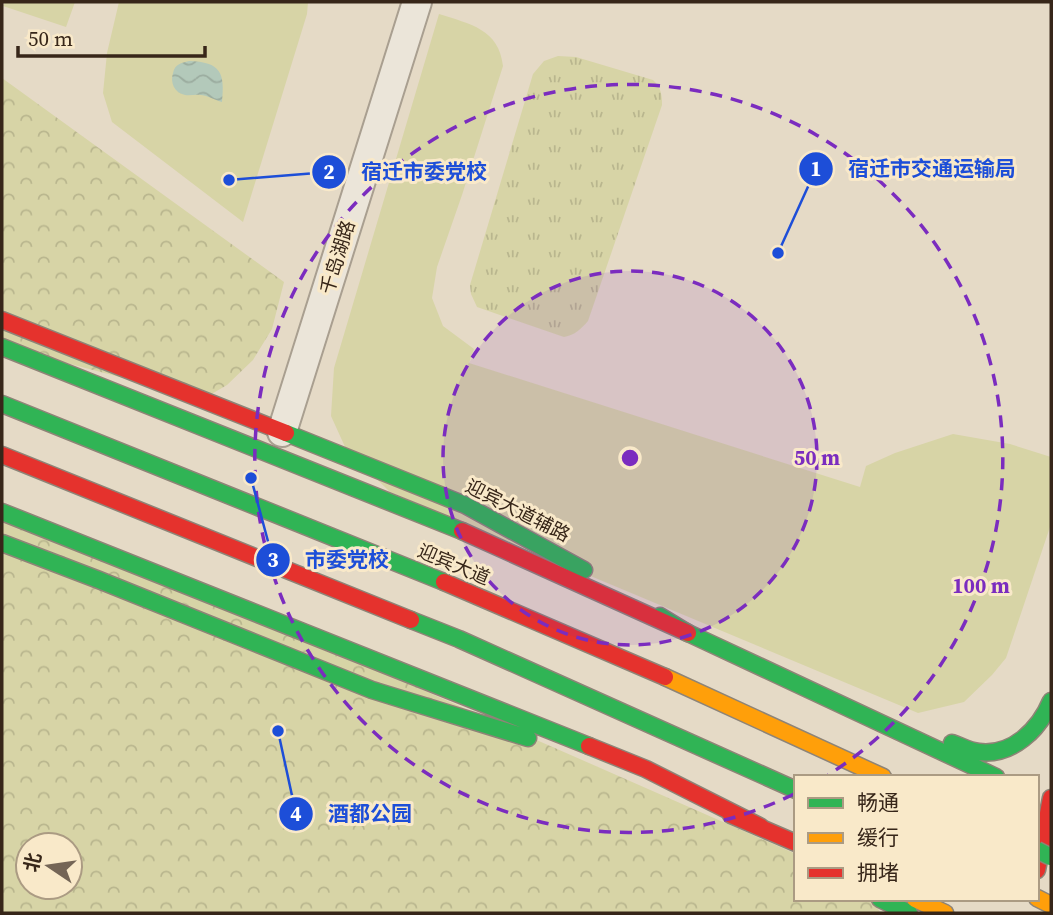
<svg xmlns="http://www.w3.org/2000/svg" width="1053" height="915" font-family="'Source Serif 4','Noto Sans SC',serif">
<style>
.grass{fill:url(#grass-tufts)}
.forest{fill:url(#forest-crowns);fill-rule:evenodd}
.garden{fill:#d7d4a6}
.water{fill:url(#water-waves)}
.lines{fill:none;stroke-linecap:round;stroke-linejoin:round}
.street-casing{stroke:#a99f90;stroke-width:32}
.fast-casing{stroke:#8e8477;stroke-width:19}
.slow-casing{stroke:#8e8477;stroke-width:19}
.jam-casing{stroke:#8e8477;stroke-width:19}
.street{stroke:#ebe5d9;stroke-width:28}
.fast{stroke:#30b455;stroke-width:16}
.slow{stroke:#ff9f0a;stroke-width:16}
.jam{stroke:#e5322d;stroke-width:16}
.fast-bridge-casing{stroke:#8e8477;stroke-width:19;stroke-linecap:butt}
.fast-bridge{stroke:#30b455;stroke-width:16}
.ring{fill:none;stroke:#7b2cbf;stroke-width:3.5;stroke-dasharray:12 9}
.labels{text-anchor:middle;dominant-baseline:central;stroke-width:6;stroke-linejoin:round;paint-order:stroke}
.street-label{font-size:19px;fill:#372619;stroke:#f9e9c9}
.centre{fill:#7b2cbf;stroke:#f9e9c9;stroke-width:3.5}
.ring-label{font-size:21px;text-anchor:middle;font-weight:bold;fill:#7b2cbf;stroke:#f9e9c9;stroke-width:6;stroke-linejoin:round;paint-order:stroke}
.leader{fill:none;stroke:#1d4ed8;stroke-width:2.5}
.callout-dot{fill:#1d4ed8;stroke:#f9e9c9;stroke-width:2.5}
.mark-label{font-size:21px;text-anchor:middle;font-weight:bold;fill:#fff}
.callout-label{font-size:21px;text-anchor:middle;font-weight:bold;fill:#1d4ed8;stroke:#f9e9c9;stroke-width:6;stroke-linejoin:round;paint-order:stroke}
</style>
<defs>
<pattern id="grass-tufts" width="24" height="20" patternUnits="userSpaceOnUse" patternTransform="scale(1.75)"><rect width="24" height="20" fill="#d7d4a6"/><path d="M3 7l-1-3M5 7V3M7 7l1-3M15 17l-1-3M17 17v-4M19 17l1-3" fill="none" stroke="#b9b68e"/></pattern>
<pattern id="forest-crowns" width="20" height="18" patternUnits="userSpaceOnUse" patternTransform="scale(1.75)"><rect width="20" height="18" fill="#d7d4a6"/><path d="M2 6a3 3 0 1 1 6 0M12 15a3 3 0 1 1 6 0" fill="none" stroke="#b9b68e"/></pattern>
<pattern id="water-waves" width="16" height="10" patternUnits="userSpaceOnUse" patternTransform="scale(1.75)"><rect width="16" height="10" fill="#b3c9ba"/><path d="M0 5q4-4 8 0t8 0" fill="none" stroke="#9bac9f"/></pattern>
</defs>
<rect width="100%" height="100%" fill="#e5dac6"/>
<path class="grass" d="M558,56l18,1 77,23c8,7 9,15 9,25l-74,216c-7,8 -13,14 -24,16l-87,-30 -6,-13 -1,-9 63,-211 11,-13z"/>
<path class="forest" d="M2,78l282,204 -12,47 -19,31 -26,25 -24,14 -201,-53z
M2,505l794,349v45h75l10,14h-879zM28,845h42v42h-42z"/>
<path class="garden" d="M5,2h70l-9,25 -63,-21z
M119,2h189l-1,12 -64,208 -131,-100 -9,-29 4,-40z
M439,14c31,10 60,15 64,52l-41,129 -25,72 -5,31 11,28 31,23 -5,14 391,124 6,-21 29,-13 58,-19 57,10 41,13v67l-45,134 -14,17 -28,27 -46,11 -528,-221 -44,-43 -15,-33 3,-48z"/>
<path class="water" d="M189,61c32,1 36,12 33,41 -7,-2 -13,-6 -21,-7 -5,-1 -11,1 -16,0 -11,-2 -15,-13 -12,-22 2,-9 8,-10 16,-12z"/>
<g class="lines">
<defs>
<path id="street" d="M282,432l135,-430"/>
<path id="fast" d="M2,347l460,184
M2,404l442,178
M286,433l179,72 119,65
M2,512l587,234
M2,543l97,37 273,110 156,48
M660,616l28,17 308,144
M411,620l48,19 337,151
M952,743c9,3 17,8 27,9 33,4 60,-22 72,-51
M880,899l29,14"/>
<path id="slow" d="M665,677l218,100
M1037,898l14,7
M915,899l30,14"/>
<path id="jam" d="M2,320l284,113
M2,455l409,165
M462,531l226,102
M444,582l221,95
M589,746l57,23 115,58
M731,815l65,28
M1037,870l14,-72"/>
</defs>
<use href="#street" class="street-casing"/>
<use href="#fast" class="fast-casing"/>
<use href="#slow" class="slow-casing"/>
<use href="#jam" class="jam-casing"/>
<use href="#street" class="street"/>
<use href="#fast" class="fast"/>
<use href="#slow" class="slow"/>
<use href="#jam" class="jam"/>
<defs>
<path id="fast-bridge" d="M1037,850l14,7"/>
</defs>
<use href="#fast-bridge" class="fast-bridge-casing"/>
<use href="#fast-bridge" class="fast-bridge"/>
</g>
<circle cx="630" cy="458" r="187" fill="#7b2cbf" fill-opacity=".12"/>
<g class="ring">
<circle cx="630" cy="458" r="187"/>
<path d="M794 794A374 374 0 1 1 828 775"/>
</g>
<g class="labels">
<g class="street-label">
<text transform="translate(337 257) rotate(-73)">千岛湖路</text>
<text transform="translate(518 510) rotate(27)">迎宾大道辅路</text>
<text transform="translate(454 564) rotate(23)">迎宾大道</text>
</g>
</g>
<circle cx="630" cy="458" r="10" class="centre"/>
<g class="ring-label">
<text x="817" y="465">50 m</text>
<text x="981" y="593">100 m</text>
</g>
<path class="leader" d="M778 253L816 169M229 180L329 172M251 478L273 560M278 731L296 814"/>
<g class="callout-dot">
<circle cx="778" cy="253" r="7"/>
<circle cx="229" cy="180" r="7"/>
<circle cx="251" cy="478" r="7"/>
<circle cx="278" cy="731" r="7"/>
<circle cx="816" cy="169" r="18"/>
<circle cx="329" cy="172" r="18"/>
<circle cx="273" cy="560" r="18"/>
<circle cx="296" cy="814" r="18"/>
</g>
<g class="mark-label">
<text x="816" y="176">1</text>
<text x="329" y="179">2</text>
<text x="273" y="567">3</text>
<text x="296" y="821">4</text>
</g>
<g class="callout-label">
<text x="932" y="176">宿迁市交通运输局</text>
<text x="424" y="179">宿迁市委党校</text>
<text x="347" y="567">市委党校</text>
<text x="370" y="821">酒都公园</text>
</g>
<rect width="1053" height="915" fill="none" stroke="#372619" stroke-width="7"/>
<rect x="794" y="775" width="245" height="126" fill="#f9e9c9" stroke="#ab9b83" stroke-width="2"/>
<rect x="808" y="798" width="35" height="10" fill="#30b455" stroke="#ab9b83" stroke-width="2"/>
<text x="857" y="810" font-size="21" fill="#372619">畅通</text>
<rect x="808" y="833" width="35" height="10" fill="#ff9f0a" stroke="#ab9b83" stroke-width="2"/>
<text x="857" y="845" font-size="21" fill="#372619">缓行</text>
<rect x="808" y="868" width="35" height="10" fill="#e5322d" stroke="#ab9b83" stroke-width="2"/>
<text x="857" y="880" font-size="21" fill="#372619">拥堵</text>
<g transform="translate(49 866) rotate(283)"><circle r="33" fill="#f9e9c9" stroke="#ab9b83" stroke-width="2"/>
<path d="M0-5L12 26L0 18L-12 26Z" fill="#746556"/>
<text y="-10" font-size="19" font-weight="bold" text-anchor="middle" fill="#372619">北</text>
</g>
<path d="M18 46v10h187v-10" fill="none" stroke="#372619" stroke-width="3.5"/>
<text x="28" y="46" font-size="21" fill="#372619" stroke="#f9e9c9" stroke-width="5" paint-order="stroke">50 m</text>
</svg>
